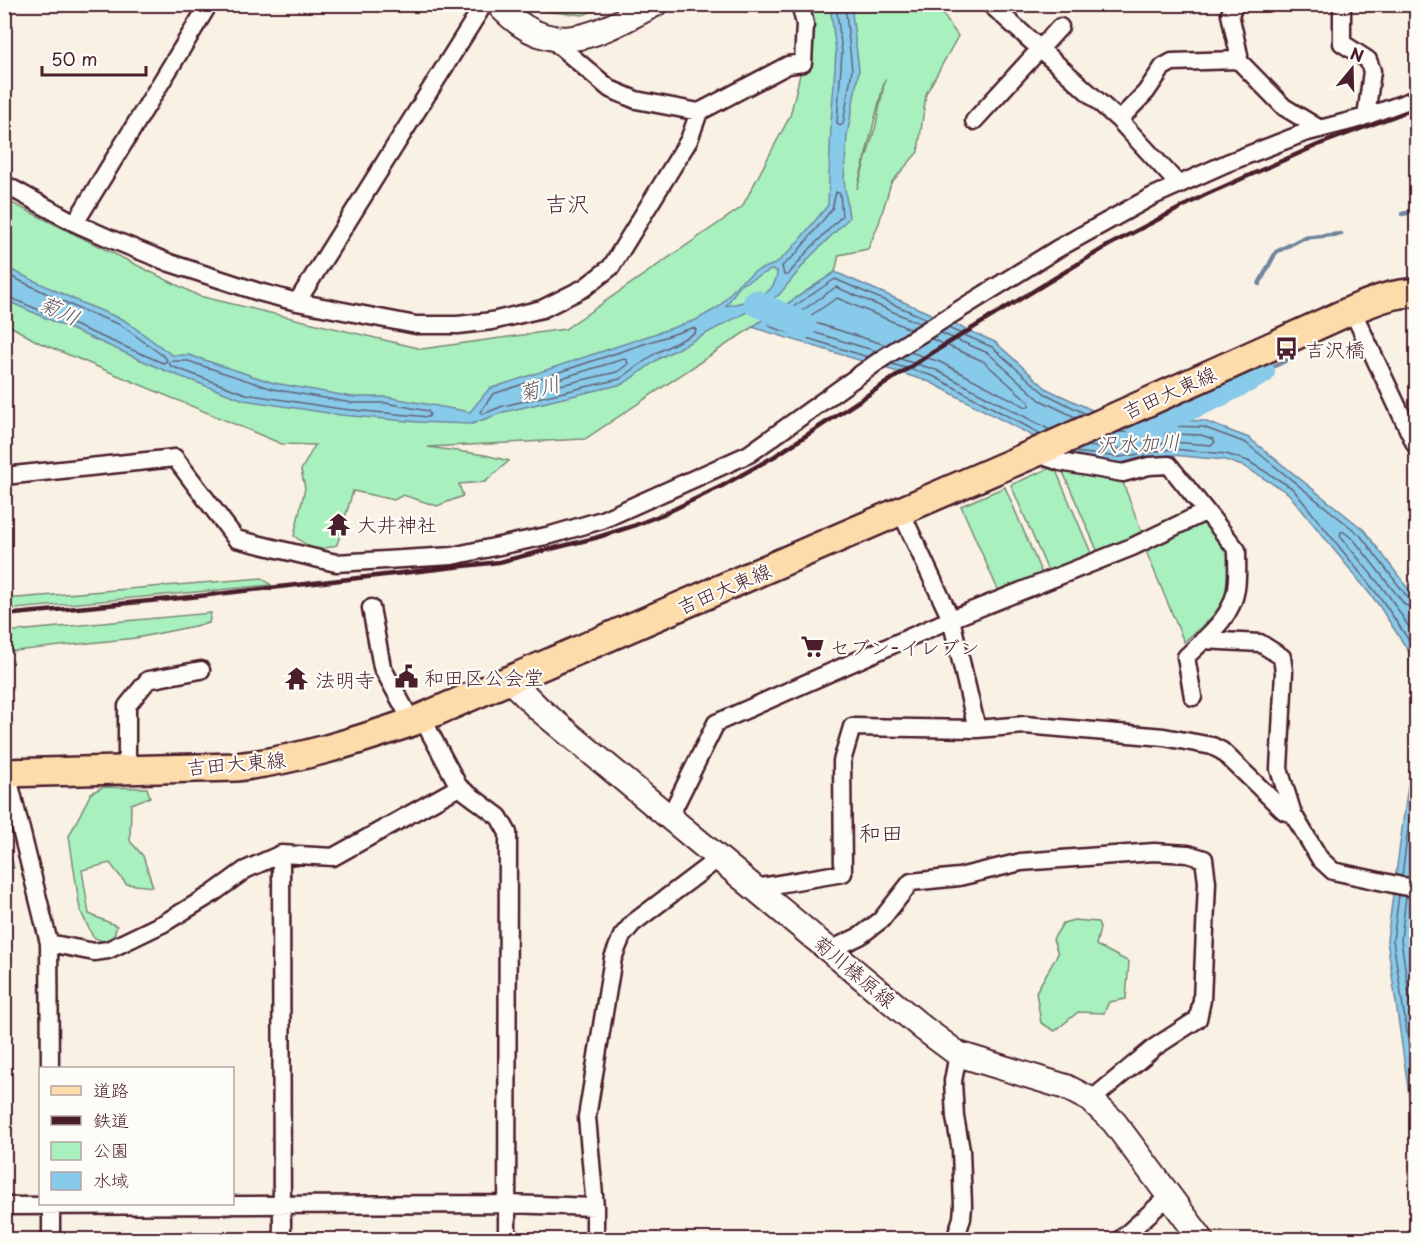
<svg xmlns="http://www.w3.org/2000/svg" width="1421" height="1244" font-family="'Playpen Sans','Klee One',sans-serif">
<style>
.green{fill:#a8f0be;stroke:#798874;stroke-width:1.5;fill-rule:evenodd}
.water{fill:#88cae9;stroke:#6f869d;stroke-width:1.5;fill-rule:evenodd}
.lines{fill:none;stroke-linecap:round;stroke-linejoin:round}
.shore{stroke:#636377;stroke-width:1.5}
.stream{stroke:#6f869d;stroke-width:4.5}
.river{stroke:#88cae9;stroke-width:26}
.street-casing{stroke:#4a1f2b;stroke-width:21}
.secondary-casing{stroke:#4a1f2b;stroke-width:28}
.primary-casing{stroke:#4a1f2b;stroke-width:32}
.street{stroke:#fdfcf7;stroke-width:16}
.secondary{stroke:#fdfcf7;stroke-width:24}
.primary{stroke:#fddcac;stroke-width:27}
.rail{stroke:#4a1f2b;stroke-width:4.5}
.labels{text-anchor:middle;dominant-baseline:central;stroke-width:4.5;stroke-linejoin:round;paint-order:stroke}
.poi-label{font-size:20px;fill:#4a1f2b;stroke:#fdfcf7;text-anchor:start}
.street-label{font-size:20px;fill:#4a1f2b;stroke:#fdfcf7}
.water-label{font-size:21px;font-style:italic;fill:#5d5264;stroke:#fdfcf7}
.quarter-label{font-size:22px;fill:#4a1f2b;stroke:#fdfcf7}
</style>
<rect width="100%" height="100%" fill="#faf1e5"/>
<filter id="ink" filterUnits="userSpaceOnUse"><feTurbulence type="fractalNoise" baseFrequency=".0167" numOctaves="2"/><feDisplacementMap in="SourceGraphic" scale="12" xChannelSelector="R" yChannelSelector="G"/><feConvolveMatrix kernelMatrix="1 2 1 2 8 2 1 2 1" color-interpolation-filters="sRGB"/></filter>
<g filter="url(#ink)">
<path class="green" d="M533,5h74l-24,10 -40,-4z
M796,5h149l-3,8 16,23 -32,58 -8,58 -27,31 -12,40 -11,26 -29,6 -4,17 -250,167 -157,8 57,8 24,6 -24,21 -26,2 4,12 -26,10 -34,-11 -9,5 -41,-9 -16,54 -22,6 -21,-15 11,-48 -4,-18 14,-25 -33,-1 -244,-102 -33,-19 -1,-124 195,97 223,53 143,-20 177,-122 48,-91 14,-58zM885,79l-9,46 -19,64z
M1054,466l40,94 -43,18 -40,-93z
M1063,472l57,3 24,63 -44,19z
M1005,487l40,94 -43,18 -41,-93z
M1203,516l32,37 -5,48 -46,41 -41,-98z
M262,578l9,7 -266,25v-11z
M211,613l-2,10 -73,15 -131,14v-20z
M103,787l44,1 3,9 -19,7 -1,37 13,15 10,31 -27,-3 -16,-21 -28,7 7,44 28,12 -6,19 -18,-8 -13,-27 -11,-74 22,-43z
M5,837l9,31 -9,-1z
M1074,920l24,2 2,6 -4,17 33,17 -3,37 -17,3 -5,11 -26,-1 -23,19 -14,-8 -5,-31 22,-38 -5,-15 10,-16z"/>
<path class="water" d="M830,5h21l8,65 -12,66 -3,44 5,38 -39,39 -31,38 -119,63 -37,26 -119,28 -32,12 -54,-2 -77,-7 -97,-15 -78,-29 -161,-71v-33l77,36 42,17 48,35h17l85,28 79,14h34l83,15 19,-23 207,-69 23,-13 20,-24 17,-12 19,-7 15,-13 38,-46 3,-81 5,-72zM771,270l6,1c0,27 -31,30 -51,35l14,-21z
M835,272l160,70 52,47 62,29 95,3 45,17 115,92 52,69v545l-29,-204 26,-192 -4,-96 -31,-48 -90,-111 -43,-26 -20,-7 -53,-5 -52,8 -46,-5 -144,-76 -178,-55z"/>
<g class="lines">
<path class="shore" d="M836,4l6,48 -5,71 3,3 3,-2 9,-54 -7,-66
M836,192l4,2 2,22 -36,37 -18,22h-4l-2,-9 13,-11 37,-46z
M4,273l75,36 42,16 45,33 1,3 -4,2 -159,-68
M692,328l4,1 -1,4 -39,20 -36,26 -117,27 -20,8 -3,-2 13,-18z
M948,328l44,19 52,46 42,21
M941,333l47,20 52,47 37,18
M886,345l-77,-24 -2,-3 30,-20 73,31
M876,351l-87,-26 -2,-4 49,-34 83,36
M910,352l30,10 86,45 3,-1v-4l-46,-41 -51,-22
M868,357l-97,-30 -2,-4 66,-44 92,40
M624,359l3,1 1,4 -11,8 -61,14 -3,-2 2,-4z
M900,359l36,11 114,60
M172,361h16l85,28 79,14h34l42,8 2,4 -2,2 -9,-1 -78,-7 -95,-15 -75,-28 -2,-3z
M892,364l41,12 108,58
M1133,425l70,2 43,16 114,92 49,64 7,3
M1087,446l32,3 51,-7 42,3 3,-3 -2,-3 -12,-4 -83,-3
M1074,452l46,5 52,-8 54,5 22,7 44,27 90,112 32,48 2,37
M1416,609l-11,-4 -51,-65 -10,-8h-3l-1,4 49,60 27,42
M1402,876l14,-110
M1399,895l-6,45 23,153
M1406,896l-5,44 15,103
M1415,898l-5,41 6,45"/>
<path class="stream" d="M1402,214l14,-3
M1259,284l17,-32 27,-14 38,-4
M1262,372l25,-12 -4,-3"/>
<path class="river" d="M756,303l48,23
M1138,440l22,-20 55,-24 47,-24"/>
<defs>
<path id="street" d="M990,4l129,116 60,65
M1235,4l-5,10 9,41 -1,5
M1342,4v39l26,17 4,11 -6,46
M550,38l60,51 26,11 63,12 89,-47 15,-2 2,-39 -5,-20
M1119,120l27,-28 17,-25 9,-5 66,-2 46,47 36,22
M974,121l86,-94
M4,184l71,39 36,16 59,24 89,29 38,10 119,23h42l34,-4 50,-12 42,-21 27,-21 78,-127 10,-28
M75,223l134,-219
M297,302l187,-298
M1352,310l64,136
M1035,453l25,9 63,11 26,-7 20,-1 68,85c0,13 1,26 -1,39 -4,29 -30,48 -50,68l7,40
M4,476l171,-18 61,81 100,24 116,-7 99,-21 51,-15 147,-66 134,-96 55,-35 119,-74 94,-52 76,-34 77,-30 62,-16 50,-18
M901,512l50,107 26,110
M371,608l11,59 30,55
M1203,640l57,3 22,14 2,15 -5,97 14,45
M422,718l37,69 40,30 9,16 -1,407
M127,770v-64l21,-26 53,-10
M7,773l42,170 1,125
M670,816l46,-93 235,-104 181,-72 73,-35
M281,854l1,386
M755,888l88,-15 -1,-112 10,-34 125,2 48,-4 139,12 48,9 10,5 62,60 9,3 27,45 13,12 69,15 14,2
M49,943l45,9 14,-2 56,-27 48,-29 33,-24 36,-16 52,3 126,-70
M830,950l30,-14 21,-16 30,-38 48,-5 62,-15 133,-10 34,2 16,5 3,23 -5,118 -4,19 -43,28 -64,53
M4,1206l504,-2 87,3
M51,1240v-36
M595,1240v-33l-8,-90 26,-159 9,-22 11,-13 86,-65
M955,1240l7,-22 1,-12 -2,-56 -6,-33 -2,-36 5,-27
M1120,1240l50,-45"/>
<path id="secondary" d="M498,4c54,60 99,30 157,0
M510,680l29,29 384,319 35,26 108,33 25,13 23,22 88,118"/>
<path id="primary" d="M4,773l232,-6c61,-7 118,-25 176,-45l623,-269 317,-143c20,-8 42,-18 64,-17"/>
</defs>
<use href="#street" class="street-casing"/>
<use href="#secondary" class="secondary-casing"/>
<use href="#primary" class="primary-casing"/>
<use href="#street" class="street"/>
<use href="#secondary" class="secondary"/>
<use href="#primary" class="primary"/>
<path class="rail" d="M4,615l187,-18 308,-35 96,-24 38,-12 33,-13 56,-27 53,-30 152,-100 182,-111 96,-50 115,-51 96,-36"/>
</g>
</g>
<defs>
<symbol id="bus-bare" viewBox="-9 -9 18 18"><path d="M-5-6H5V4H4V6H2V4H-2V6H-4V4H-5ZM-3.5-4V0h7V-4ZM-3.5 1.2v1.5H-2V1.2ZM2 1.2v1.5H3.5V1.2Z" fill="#4a1f2b" stroke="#fdfcf7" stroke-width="2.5" paint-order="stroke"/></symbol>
<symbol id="temple-bare" viewBox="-9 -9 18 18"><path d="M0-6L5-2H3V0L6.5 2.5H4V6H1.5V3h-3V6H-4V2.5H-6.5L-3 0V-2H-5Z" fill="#4a1f2b" stroke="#fdfcf7" stroke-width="2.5" paint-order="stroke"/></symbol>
<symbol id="supermarket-bare" viewBox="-9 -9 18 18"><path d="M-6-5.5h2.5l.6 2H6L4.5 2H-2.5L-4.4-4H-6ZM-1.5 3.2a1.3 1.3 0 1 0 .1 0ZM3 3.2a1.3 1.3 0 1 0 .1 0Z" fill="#4a1f2b" stroke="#fdfcf7" stroke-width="2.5" paint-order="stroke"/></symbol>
<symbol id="civic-bare" viewBox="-9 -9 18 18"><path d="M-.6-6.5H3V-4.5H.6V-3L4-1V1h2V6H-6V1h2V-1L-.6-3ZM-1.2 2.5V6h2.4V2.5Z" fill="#4a1f2b" stroke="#fdfcf7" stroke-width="2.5" paint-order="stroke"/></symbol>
</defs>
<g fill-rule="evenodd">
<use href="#bus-bare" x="1270" y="332" width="33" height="33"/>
<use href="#temple-bare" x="322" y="508" width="33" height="33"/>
<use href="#supermarket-bare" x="796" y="630" width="33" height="33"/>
<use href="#civic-bare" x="390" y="660" width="33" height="33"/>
<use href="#temple-bare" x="280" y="662" width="33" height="33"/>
</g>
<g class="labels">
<g class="poi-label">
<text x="1305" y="349">吉沢橋</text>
<text x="357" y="524">大井神社</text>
<text x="830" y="647">セブン-イレブン</text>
<text x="424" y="677">和田区公会堂</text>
<text x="315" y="679">法明寺</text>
</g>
<g class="street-label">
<text transform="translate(1169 392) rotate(-24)">吉田大東線</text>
<text transform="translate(724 588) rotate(-23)">吉田大東線</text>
<text transform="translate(236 763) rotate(-5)">吉田大東線</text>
<text transform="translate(855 971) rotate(40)">菊川榛原線</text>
</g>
<g class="water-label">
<text transform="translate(60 309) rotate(25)">菊川</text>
<text transform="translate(539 387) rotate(-15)">菊川</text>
<text transform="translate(1138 442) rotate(-2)">沢水加川</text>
</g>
<g class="quarter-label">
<text x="567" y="202">吉沢</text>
<text x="881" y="831">和田</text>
</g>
</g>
<rect width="1421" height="1244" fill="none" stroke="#fdfcf7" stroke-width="24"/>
<rect x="12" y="12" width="1397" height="1220" fill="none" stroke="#4a1f2b" stroke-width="2" filter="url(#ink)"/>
<rect x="39" y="1067" width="195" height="138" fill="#fdfcf7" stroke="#b5a4a5" stroke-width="1.5"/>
<rect x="51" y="1086" width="30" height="9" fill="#fddcac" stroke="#b5a4a5" stroke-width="1.5"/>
<text x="93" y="1097" font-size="18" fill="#4a1f2b">道路</text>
<rect x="51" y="1116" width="30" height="9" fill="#4a1f2b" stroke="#b5a4a5" stroke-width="1.5"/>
<text x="93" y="1127" font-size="18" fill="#4a1f2b">鉄道</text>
<rect x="51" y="1142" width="30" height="18" fill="#a8f0be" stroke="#b5a4a5" stroke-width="1.5"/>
<text x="93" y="1157" font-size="18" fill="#4a1f2b">公園</text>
<rect x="51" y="1172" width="30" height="18" fill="#88cae9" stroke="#b5a4a5" stroke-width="1.5"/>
<text x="93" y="1187" font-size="18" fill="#4a1f2b">水域</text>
<g transform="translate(1352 69) rotate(19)" stroke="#fdfcf7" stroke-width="4.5" paint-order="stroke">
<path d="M0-4.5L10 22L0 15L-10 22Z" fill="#4a1f2b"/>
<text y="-9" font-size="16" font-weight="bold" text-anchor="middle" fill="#4a1f2b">N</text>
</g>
<path d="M42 66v9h104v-9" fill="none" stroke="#4a1f2b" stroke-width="3"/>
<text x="51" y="66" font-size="18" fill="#4a1f2b" stroke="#fdfcf7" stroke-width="4.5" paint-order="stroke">50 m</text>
</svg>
